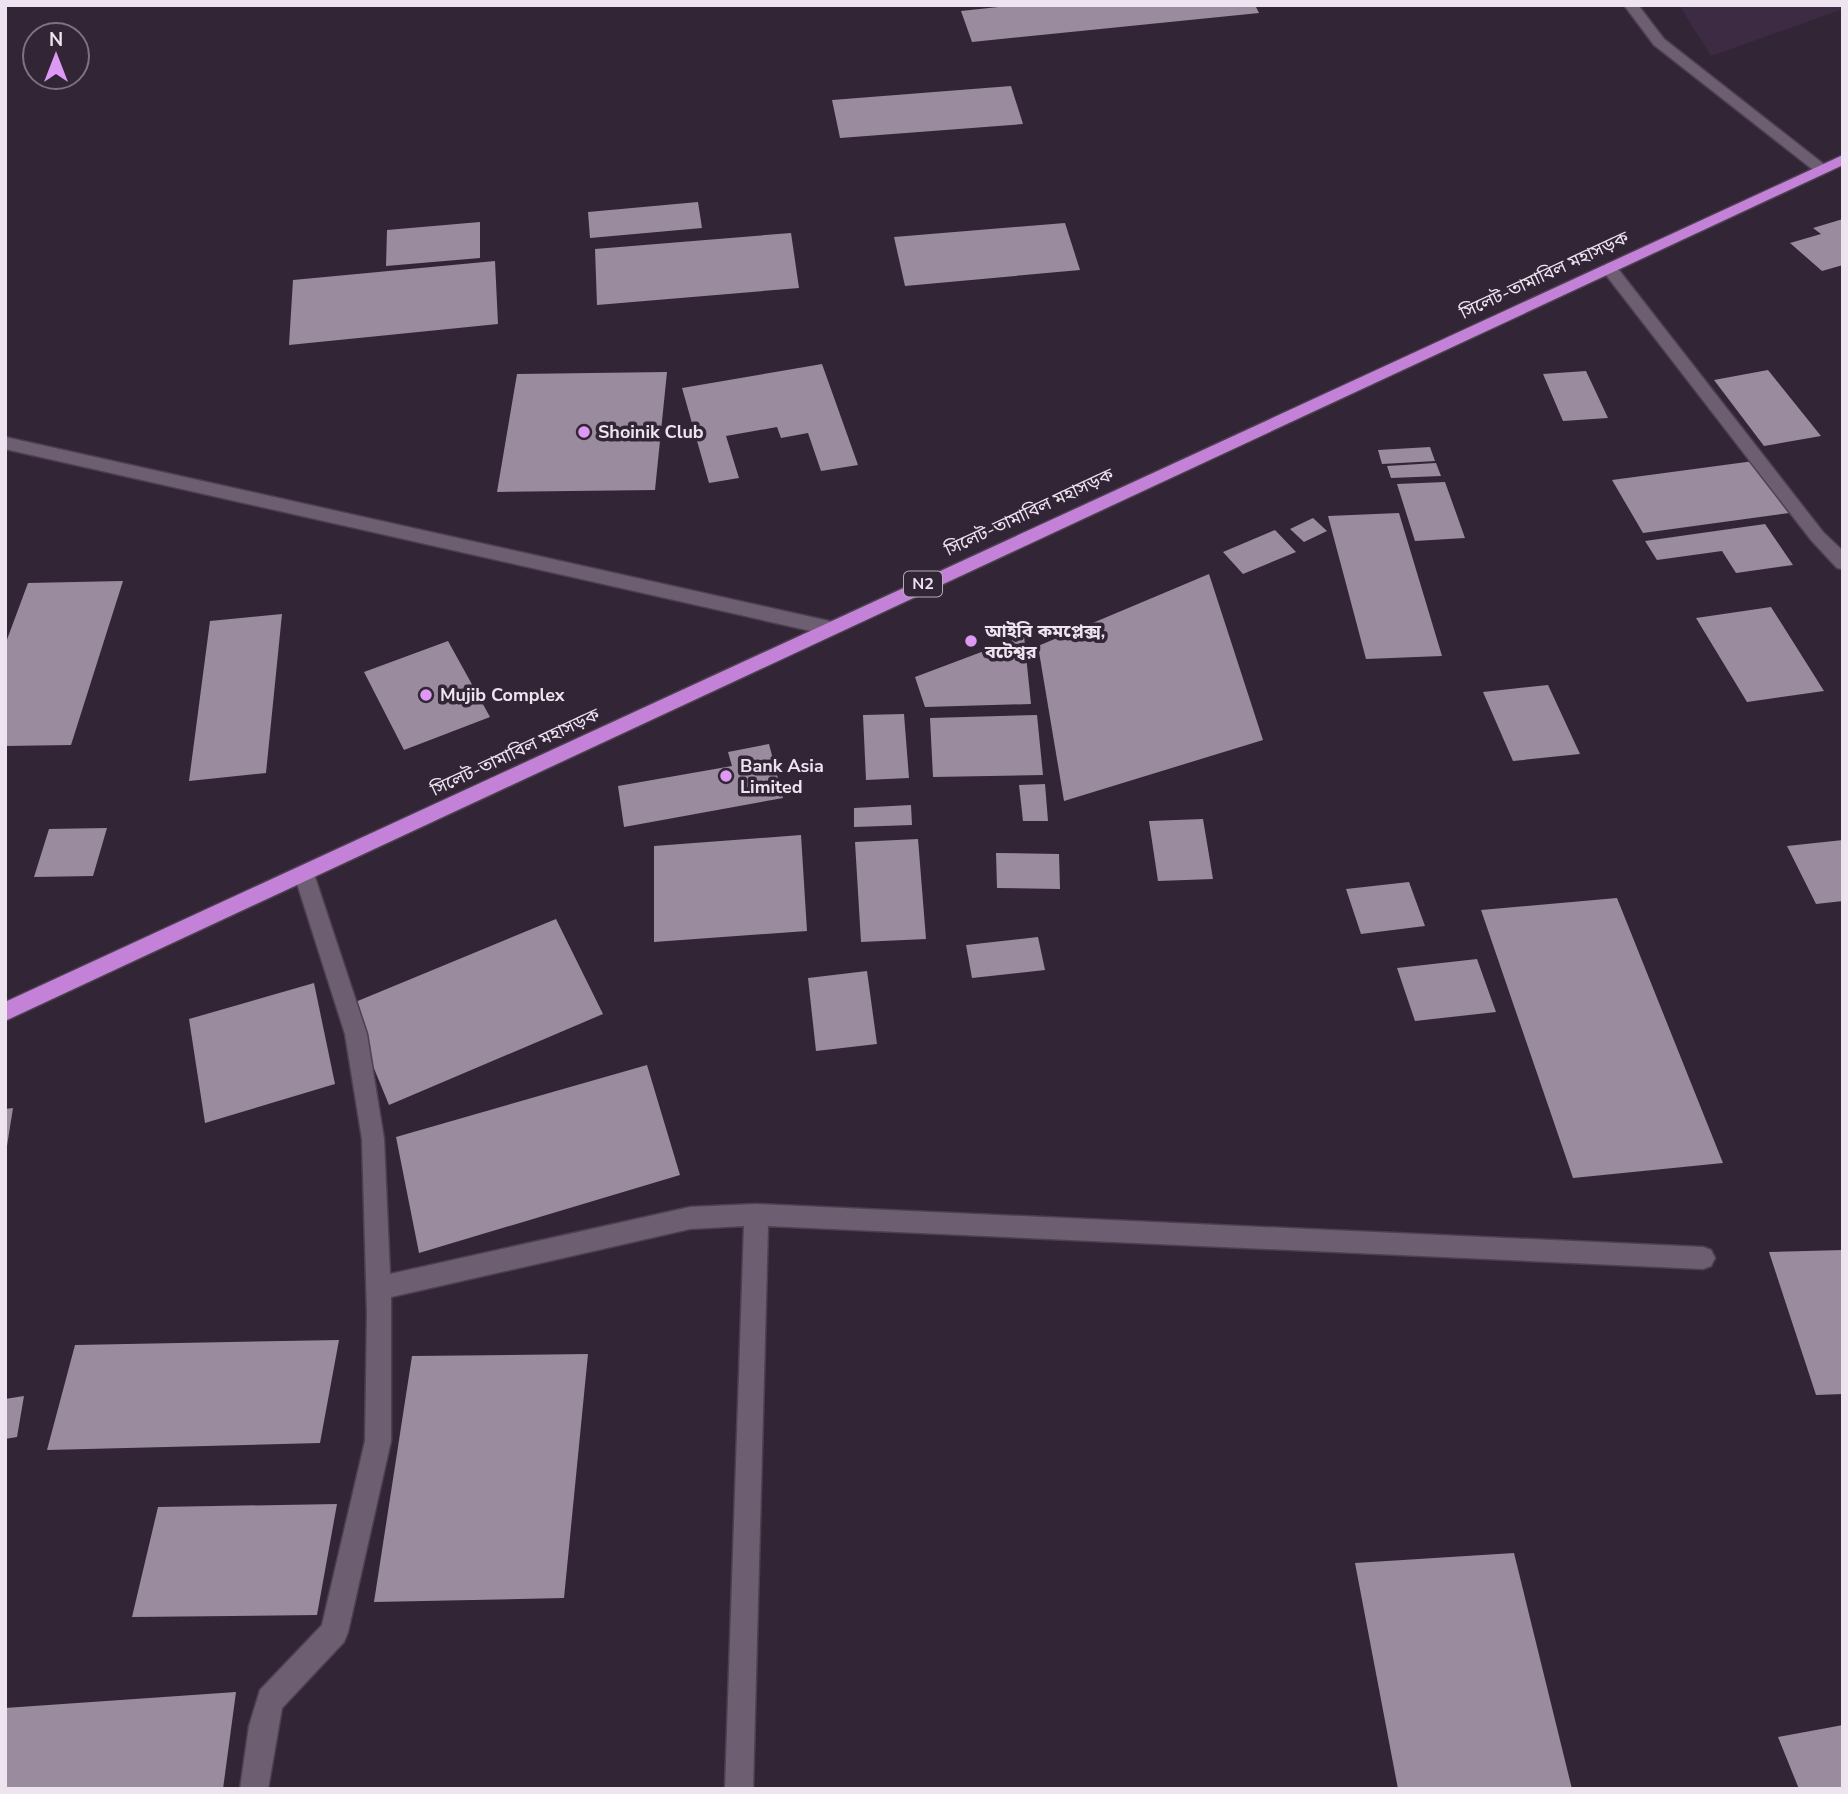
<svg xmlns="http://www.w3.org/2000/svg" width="1848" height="1794" font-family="'Nunito Sans','Noto Sans Bengali',sans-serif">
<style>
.built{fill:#3c2b42}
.building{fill:#9a8b9f}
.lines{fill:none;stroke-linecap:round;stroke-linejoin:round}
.minor-casing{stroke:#4d4150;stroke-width:3}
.highway-casing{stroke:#4d4150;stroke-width:3}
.minor{fill:#6d5e71;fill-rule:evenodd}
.highway{fill:#c381d8;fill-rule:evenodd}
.poi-dot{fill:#dd99f3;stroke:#322636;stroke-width:2.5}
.labels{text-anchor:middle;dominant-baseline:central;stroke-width:7;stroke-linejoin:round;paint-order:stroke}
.shield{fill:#322636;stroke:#b5abb8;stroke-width:2}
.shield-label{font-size:16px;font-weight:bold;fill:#ede4f0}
.street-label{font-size:18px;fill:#ede4f0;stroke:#322636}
.poi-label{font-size:18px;font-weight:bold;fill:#ede4f0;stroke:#322636;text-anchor:start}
</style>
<rect width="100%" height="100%" fill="#322636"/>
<path class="built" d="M1679,5h164v4l-132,47z"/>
<path class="building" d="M1017,5h238l4,8 -287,29 -11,-31z
M1011,86l12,38 -183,14 -8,-38z
M698,202l4,26 -112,10 -2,-26z
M1843,219v46l-21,6 -32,-28 31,-9 -8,-6z
M480,222v36l-94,8 1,-36z
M1065,223l15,47 -175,16 -11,-49z
M791,233l8,55 -202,17 -2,-56z
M495,261l3,63 -209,21 4,-65z
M822,364l36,101 -37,6 -13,-38 -27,5 -4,-11 -51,9 13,42 -30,5 -27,-95z
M1768,370l53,66 -57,10 -50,-66z
M1586,371l22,47 -45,3 -20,-47z
M667,372l-12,118 -158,2 20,-118z
M1430,447l5,14 -53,3 -4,-14z
M1754,461l35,52 -146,20 -31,-53z
M1436,463l5,13 -50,2 -4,-12z
M1445,482l20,56 -50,3 -18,-57z
M1399,513l43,143 -76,3 -38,-143z
M1313,518l14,13 -23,11 -14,-13z
M1765,524l28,41 -57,8 -14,-22 -65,9 -12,-19z
M1275,530l21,22 -53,22 -20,-22z
M1209,574l54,166 -199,61 -26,-155z
M123,581l-52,164 -66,1v-101l23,-62z
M1771,607l53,84 -77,11 -51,-84z
M282,614l-16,159 -77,8 21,-160z
M1024,636l7,68 -106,3 -10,-30z
M448,641l42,76 -86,33 -40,-78z
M1548,685l32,69 -67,7 -30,-69z
M904,714l5,64 -43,2 -3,-65z
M1037,715l6,60 -110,2 -3,-59z
M769,744l14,54 -159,29 -6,-41 114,-20 -4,-14z
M1045,784l3,37h-25l-4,-36z
M911,805l1,20 -58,2v-19z
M1203,819l10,60 -55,2 -9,-60z
M107,828l-14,48 -59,1 15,-48z
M801,835l6,96 -153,11v-96z
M918,839l8,100 -65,3 -6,-100z
M1843,840v61l-27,3 -29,-58z
M996,853l63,1 1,35 -63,-1z
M1409,882l16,44 -64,8 -15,-45z
M1617,898l106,265 -150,15 -92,-268z
M556,919l47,95 -214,91 -41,-100z
M1038,937l7,33 -73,8 -6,-33z
M1477,959l19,53 -81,9 -18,-53z
M867,971l10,73 -61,7 -8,-73z
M314,983l21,101 -130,39 -16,-104z
M647,1065l33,110 -261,78 -23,-116z
M13,1108l-6,38h-2v-37z
M1843,1250v144l-27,1 -47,-143z
M339,1340l-19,103 -273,7 28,-105z
M588,1354l-24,244 -190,4 38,-246z
M24,1396l-7,41 -12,2v-40z
M337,1504l-20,111 -185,2 26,-110z
M1514,1553l58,236h-174l-43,-226z
M236,1692l-13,97h-218v-81z
M1843,1725v64h-44l-21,-52z"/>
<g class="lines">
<defs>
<path id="minor" d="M1624,5h14l26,34 162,127 3,3 -3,3h-10l-162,-127z
M1609,263l6,2 208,267 20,19v18l-6,-1 -26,-28 -208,-269 -2,-3z
M5,437l824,184 7,2 2,5 -2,5 -7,2 -824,-186z
M304,866l7,2 3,6 53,160 17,105 6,135 300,-67 66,-3 947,43 8,3 4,8 -4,8 -8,3 -935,-43 -15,563h-28l19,-563 -54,3 -299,68v144l-43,191 -4,10 -62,66 -14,81h-28l9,-63 11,-36 62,-65 43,-184 2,-127 -5,-175 -17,-105 -51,-160 3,-6z"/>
<path id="highway" d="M1843,155v10l-1838,856v-19z"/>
</defs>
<use href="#minor" class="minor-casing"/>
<use href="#highway" class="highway-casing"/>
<use href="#minor" class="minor"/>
<use href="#highway" class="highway"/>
</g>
<g class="poi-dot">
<circle cx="584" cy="432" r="7"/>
<circle cx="971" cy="641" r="7"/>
<circle cx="426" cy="695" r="7"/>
<circle cx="726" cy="776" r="7"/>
</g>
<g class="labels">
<rect class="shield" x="904" y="571.5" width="38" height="25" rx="5"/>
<g class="shield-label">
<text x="923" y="584">N2</text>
</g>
<g class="street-label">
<text transform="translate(1544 275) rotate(-25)">সিলেট-তামাবিল মহাসড়ক</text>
<text transform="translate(1029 512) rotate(-25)">সিলেট-তামাবিল মহাসড়ক</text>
<text transform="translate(515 752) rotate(-25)">সিলেট-তামাবিল মহাসড়ক</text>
</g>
<g class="poi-label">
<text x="598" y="432">Shoinik Club</text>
<text x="985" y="631">আইবি কমপ্লেক্স,<tspan x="985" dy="21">বটেশ্বর</tspan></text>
<text x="440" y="695">Mujib Complex</text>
<text x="740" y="766">Bank Asia<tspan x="740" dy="21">Limited</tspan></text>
</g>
</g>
<rect width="1848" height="1794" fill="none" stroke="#ede4f0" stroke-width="14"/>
<g transform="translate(56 56)"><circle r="33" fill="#322636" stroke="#7d7280" stroke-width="2"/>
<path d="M0-5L12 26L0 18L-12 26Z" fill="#dd99f3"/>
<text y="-10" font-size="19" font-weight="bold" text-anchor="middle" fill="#ede4f0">N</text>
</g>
</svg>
